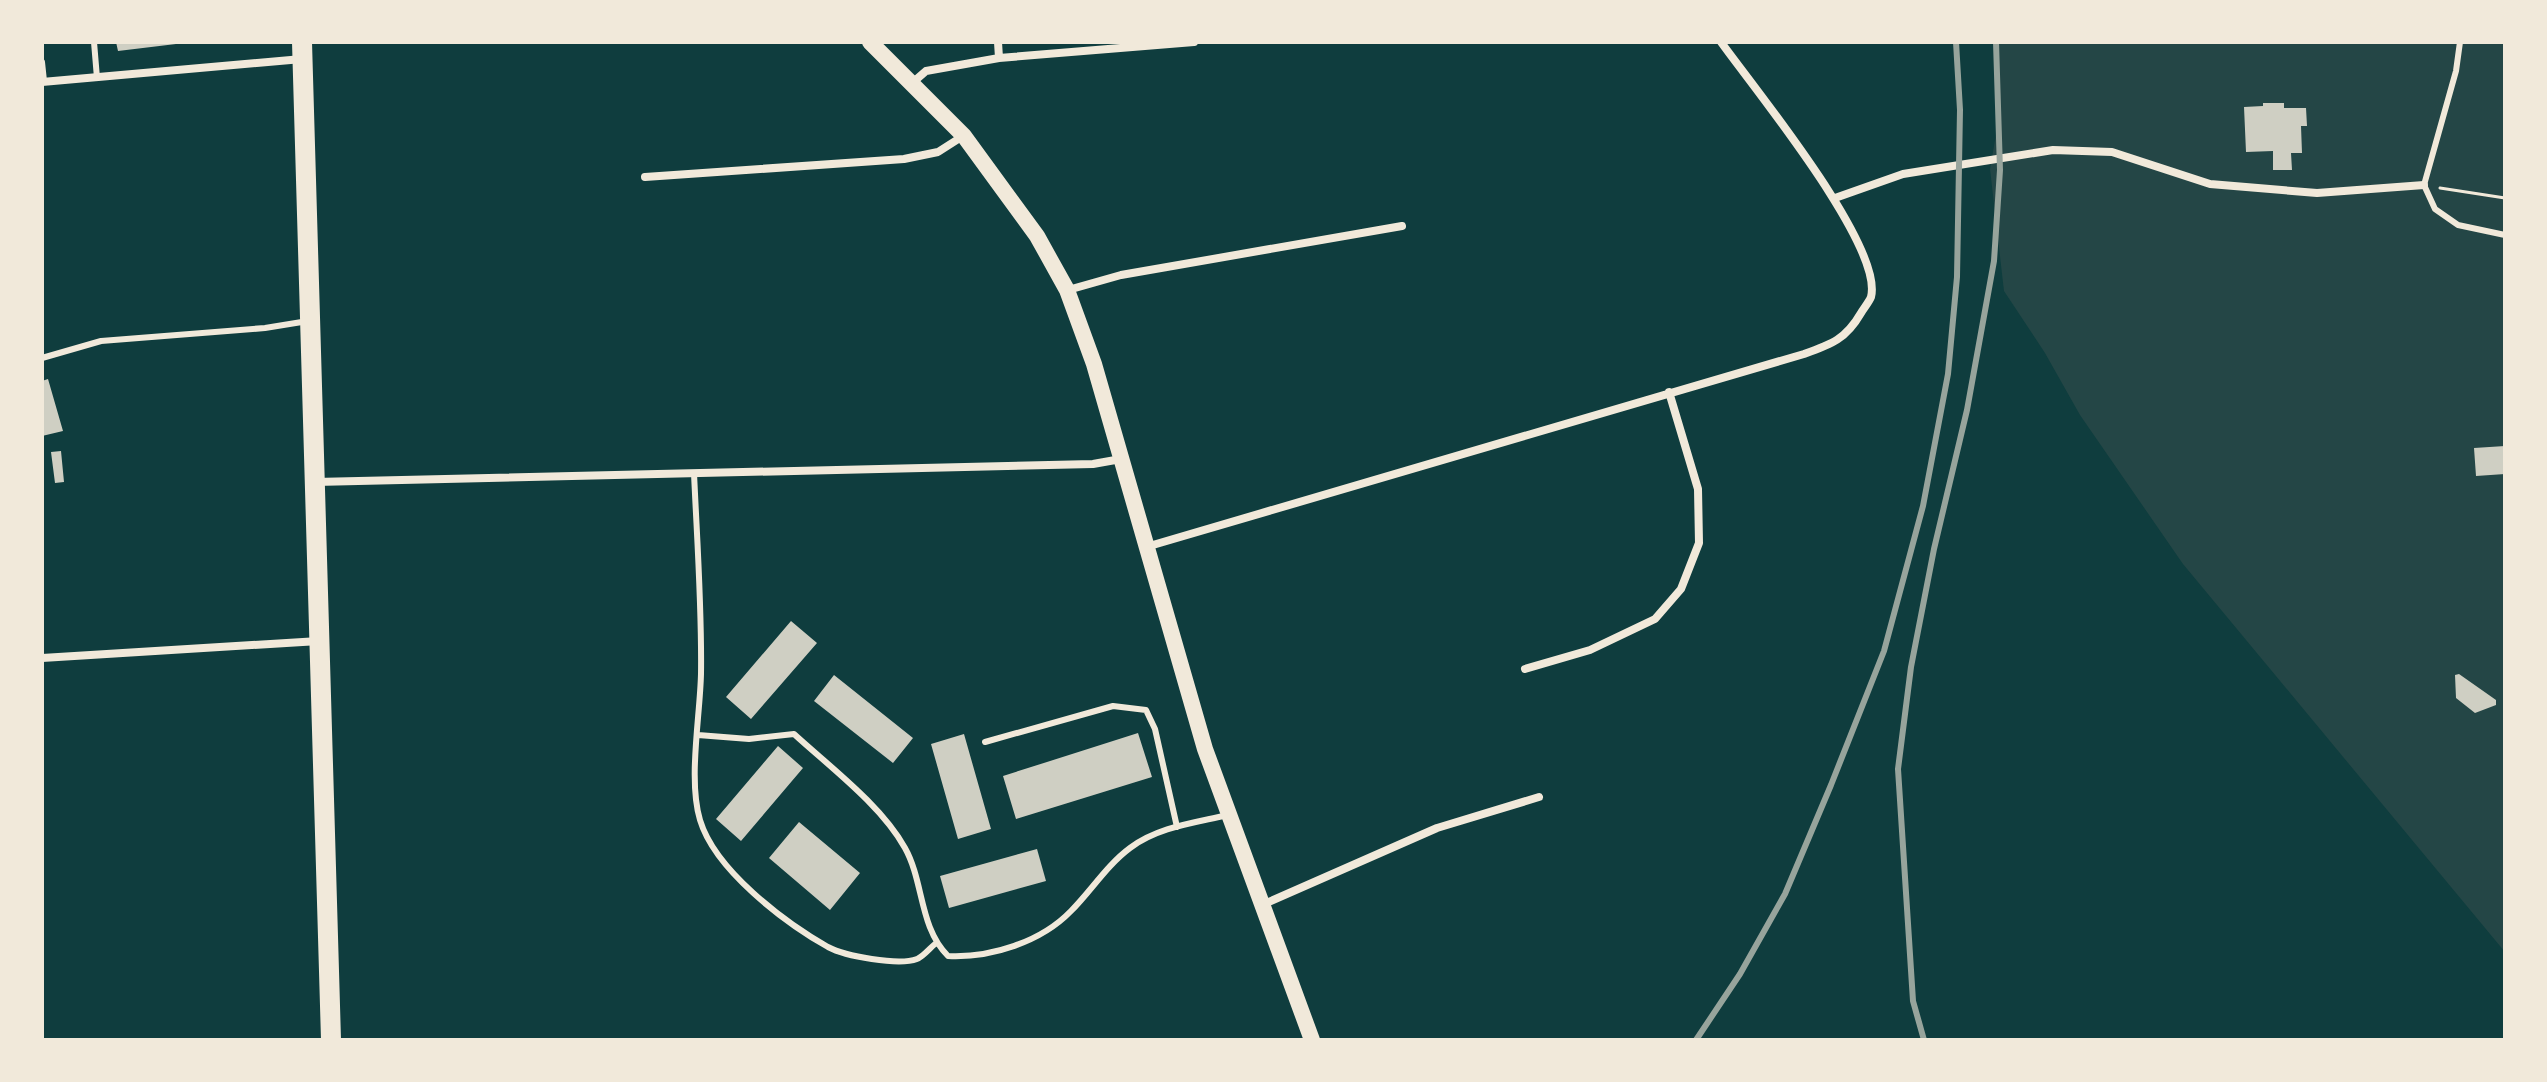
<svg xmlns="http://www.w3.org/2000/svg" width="2547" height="1082" font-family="'Asap Condensed',sans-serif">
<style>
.green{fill:#244646}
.building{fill:#cfcfc3}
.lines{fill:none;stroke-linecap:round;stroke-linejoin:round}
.path{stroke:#f1e9da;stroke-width:3}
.service{stroke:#f1e9da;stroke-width:6}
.minor{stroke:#f1e9da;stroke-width:8}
.secondary{stroke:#f1e9da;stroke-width:16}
.primary{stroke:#f1e9da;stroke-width:20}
.rail{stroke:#97a49c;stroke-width:6}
</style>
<rect width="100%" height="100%" fill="#0f3d3e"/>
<path class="green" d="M1996,42h509v910l-322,-388 -103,-149 -35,-62 -41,-62 -14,-122 7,-40z"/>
<path class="building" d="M116,42h60v2l-58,7z
M2263,103h21v5h22l1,18h-6l1,27h-11l1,17h-19v-19l-27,1 -2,-45 19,-1z
M48,379l15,52 -21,5v-55z
M2505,446v28l-29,2 -2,-28z
M61,451l3,31 -9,1 -4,-31z
M791,621l26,22 -66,76 -25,-22z
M2459,674l37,26v5l-21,8 -19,-15 -1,-23z
M834,675l79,63 -20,25 -79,-62z
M1138,733l14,44 -136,42 -13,-43z
M964,734l27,95 -33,10 -27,-95z
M778,746l25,22 -62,73 -25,-22z
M799,822l61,51 -30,37 -61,-52z
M1037,849l9,32 -97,27 -9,-32z"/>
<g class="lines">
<path class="path" d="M2440,188l65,10"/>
<path class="service" d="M94,42l3,36
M2460,42l-4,29 -32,114 11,24 23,16 47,10
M42,62l2,19
M42,358l59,-17 164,-13 43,-7
M694,473c3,67 8,135 7,201 -1,43 -13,106 -1,146 15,50 84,102 128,127 17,9 70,19 89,12 6,-2 13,-11 18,-15
M698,735l51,4 45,-5c36,33 87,71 111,114 19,34 14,79 43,108 43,2 93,-14 123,-45 20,-20 36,-46 59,-63 28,-21 64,-25 98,-33
M985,742l128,-36 33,4 9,19 22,98"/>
<path class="minor" d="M998,42l1,16
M42,82l260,-23
M911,84l15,-13 73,-13 195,-16
M645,177l259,-18 34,-7 25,-16
M1835,198l68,-24 150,-24 59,2 98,32 107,9 107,-8
M1068,290l53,-15 281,-49
M315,482l778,-18 28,-5
M1146,547l658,-193c28,-10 42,-15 57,-41 3,-5 8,-11 10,-16 13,-51 -118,-210 -150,-255
M42,658l277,-17
M1525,669l65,-19 65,-31 26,-30 18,-46 -1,-54 -29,-97
M1262,905l175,-77 102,-31"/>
<path class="secondary" d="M870,42l94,94 73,100 30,54 27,74 111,385 107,291"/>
<path class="primary" d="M302,42l29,998"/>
<path class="rail" d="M1696,1040l44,-66 45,-80 46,-109 53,-134 39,-145 25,-132 9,-97 3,-167 -4,-68
M1924,1040l-11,-39 -15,-232 13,-102 23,-118 33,-139 27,-149 6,-91 -4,-128"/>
</g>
<rect width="2547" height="1082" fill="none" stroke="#f1e9da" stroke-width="88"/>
</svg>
